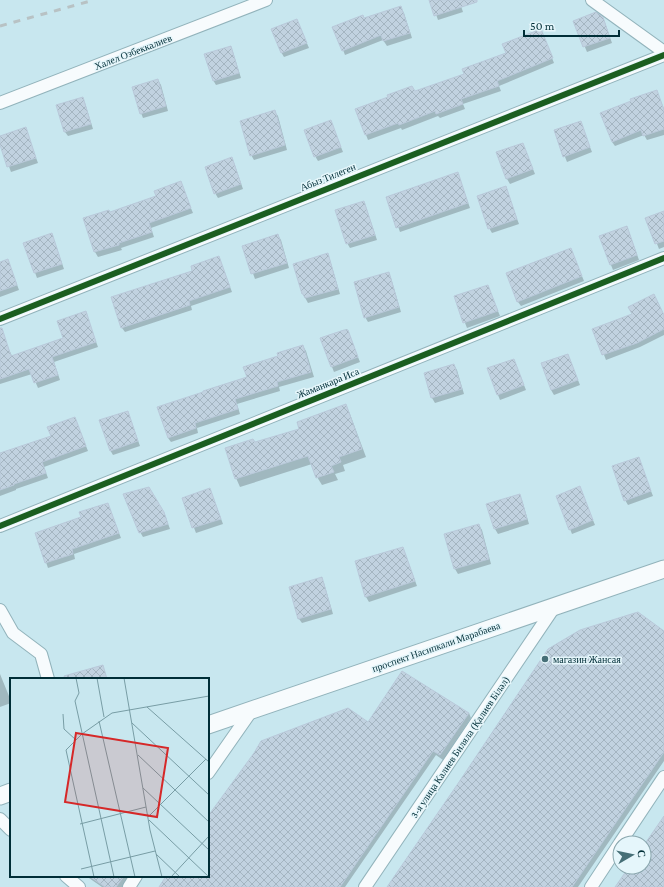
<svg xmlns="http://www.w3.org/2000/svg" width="664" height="887" font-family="'Crimson Pro',serif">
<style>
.shadow{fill:#0003}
.building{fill:url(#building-cross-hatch);stroke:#b9c9da}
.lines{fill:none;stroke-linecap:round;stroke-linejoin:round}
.street-casing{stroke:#92b3bb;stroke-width:14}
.secondary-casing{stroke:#92b3bb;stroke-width:19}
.street{stroke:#f7fbfd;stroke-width:12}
.secondary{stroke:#f7fbfd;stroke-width:17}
.rail{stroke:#b8c2c4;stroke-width:3;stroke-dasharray:7 7;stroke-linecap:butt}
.cycleway-casing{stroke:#e5f6fb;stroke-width:8}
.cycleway{stroke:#1b5e20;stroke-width:6}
.poi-dot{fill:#466f77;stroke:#e5f6fb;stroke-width:1.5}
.labels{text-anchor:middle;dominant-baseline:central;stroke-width:3;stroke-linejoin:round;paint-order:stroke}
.street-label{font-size:10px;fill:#002e37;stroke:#e5f6fb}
.poi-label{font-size:10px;fill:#002e37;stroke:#e5f6fb;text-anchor:start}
.inset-road{fill:none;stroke:#789da5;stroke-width:1}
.view{fill:#d62828;fill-opacity:0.15;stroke:#d62828;stroke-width:2}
.inset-edge{fill:none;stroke:#002e37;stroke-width:2}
</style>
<defs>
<pattern id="building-cross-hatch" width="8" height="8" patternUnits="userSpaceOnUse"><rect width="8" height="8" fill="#c1d2e0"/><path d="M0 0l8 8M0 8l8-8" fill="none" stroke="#a4b5c1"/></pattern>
</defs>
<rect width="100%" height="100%" fill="#c8e7ef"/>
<path class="shadow" d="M431,0h28l4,12 -25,8z
M401,8l3,5 8,25 -25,8 -4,-6 -38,15 -2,-5 21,-31z
M297,20l12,28 -25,9 -3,-5z
M574,21l31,2 7,20 -25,9z
M543,35l11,28 -55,23 2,5 -38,13 2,5 -25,9 -2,-2 -36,14 -1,-2 -33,12 -12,-31 59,-17 50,-18z
M231,47l2,5 8,26 -25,7 -3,-5z
M158,80l3,5 7,26 -25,7 -2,-5z
M657,91l7,18v26l-17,5 -3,-5 -29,11 -3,-4z
M82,98l3,5 8,26 -25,7 -3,-4z
M275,112l3,4 9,34 -33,10 -3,-5z
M331,122l12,30 -25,9 -3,-5z
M580,122l12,30 -25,10 -12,-31z
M25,128l13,35 -27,9 -11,-30v-5z
M523,144l12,30 -25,10 -3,-5z
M234,163l9,26 -25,9 -3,-5z
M458,173l12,35 -70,24 -12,-34z
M180,182l13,31 -42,15 3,9 -33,11 1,2 -24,7 -3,-5 15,-39 47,-16z
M505,187l14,37 -27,9 -3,-5z
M364,202l2,5 11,33 -27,8 -3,-5z
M664,212v35l-5,2 -12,-31z
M629,232l10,28 -26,10 -2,-5z
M52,234l12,35 -27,9 -12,-34z
M278,235l3,5 8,28 -34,11 -12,-33z
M571,249l13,32 -63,25 -3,-4z
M327,255l3,5 10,34 -32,9 -5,-9 -9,-30z
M219,257l13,35 -41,14 1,4 -67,22 -3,-4 72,-57z
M8,260l11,30 -19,7v-34z
M389,273l2,5 10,34 -33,10 -3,-5z
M488,286l12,30 -33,12 -12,-31z
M85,312l13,35 -44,15 6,18 -22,8 -6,-14 -32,10v-38l6,-3 6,13 52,-18z
M634,315l30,1v19l-24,12 -34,13 -12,-31z
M347,329l13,33 -26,10 -13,-33z
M303,346l3,5 8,26 -35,10 1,4 -43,13 3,10 -43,14 1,5 -27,9 -3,-4 80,-60 31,-21z
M568,355l12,30 -26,10 -3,-5z
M514,360l12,30 -26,10 -2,-5z
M454,365l3,5 7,24 -29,9 -3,-5 -7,-24z
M346,405l4,9 16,43 -23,8 2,6 -10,3 3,6 -16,5 -5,-8 -5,-13 -72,23 -4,-9 19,-35 45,-13z
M128,412l12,34 -27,9 -3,-5z
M75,418l13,33 -44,16 4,11 -32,11v1l-16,6v-43l2,1 50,-17z
M638,458l15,38 -25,9 -3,-5z
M149,488l17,30 4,11 -27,8 -3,-5z
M580,488l15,37 -23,9 -2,-5z
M210,489l13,35 -27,9 -13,-34z
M519,495l3,5 7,24 -31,10 -3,-5z
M108,504l13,34 -47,16 1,5 -27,9 -12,-35 46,-15z
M479,525l3,5 9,34 -33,10 -3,-5 -10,-34z
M403,548l14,38 -48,16 -3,-5 -9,-36z
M322,579l2,4 9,31 -31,9 -3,-4z
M664,631v130l-86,126h-189z
M0,674l11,27v2l-11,4z
M469,713l2,5 -28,42 -7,-5 -91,132h-185l7,-11h41v-57l160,-96z
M86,876h44l-8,11h-20z"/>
<path class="building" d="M429,0h48v2l-43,14z
M401,6l9,27 -27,8 -2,-6 -39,16 -10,-24 31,-12 1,3z
M596,12l7,5 7,21 -27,9 -10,-26z
M297,19l10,24 -26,10 -10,-24z
M541,29l12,29 -56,23 2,5 -38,13 2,5 -27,10 -1,-3 -36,14 -1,-2 -33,12 -10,-26 33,-12 -1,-2 25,-9 3,5 49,-17 -2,-5 44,-16 -4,-9z
M231,46l8,27 -26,8 -9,-27z
M158,79l8,27 -26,8 -8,-27z
M657,90l7,20v19l-21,7 -2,-6 -29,12 -12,-29 31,-12 -1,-2z
M83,97l8,27 -27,8 -8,-27z
M275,110l10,35 -35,11 -10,-35z
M331,120l10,27 -27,10 -10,-27z
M581,121l9,26 -27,10 -9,-27z
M26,127l10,31 -29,9 -7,-22v-9z
M523,143l10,26 -27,10 -10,-27z
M232,157l9,27 -27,10 -9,-27z
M458,172l10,31 -72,25 -10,-31z
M181,181l10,27 -42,15 3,9 -33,11v2l-25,7 -11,-34 26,-8 1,2 46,-16 -2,-5z
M506,186l11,33 -29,10 -11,-33z
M364,201l11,34 -29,9 -11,-34z
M664,211v30l-9,3 -10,-26z
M627,226l10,29 -27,10 -11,-29z
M52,233l10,31 -28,9 -11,-30z
M278,234l9,29 -36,11 -9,-28z
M571,248l11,28 -65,26 -11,-29z
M328,253l10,36 -33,9 -2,-4h-1l-9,-30z
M219,256l11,31 -41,14 1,4 -69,23 -10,-31 81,-26 -1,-5z
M8,259l9,26 -17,6v-29z
M389,272l10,35 -35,11 -10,-36z
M488,285l10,26 -35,12 -9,-27z
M654,294l10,21v14l-27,14 -35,12 -10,-26 40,-15 -4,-7z
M86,311l10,31 -44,15 6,18 -24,8 -5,-14 -29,10v-51h2l9,28 52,-18 -6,-17z
M344,330h4l10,27 -27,10 -11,-29z
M303,345l8,27 -34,10 1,4 -43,13 3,10 -43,14 1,5 -28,10 -11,-31 46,-15v-1l44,-14 -4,-10 35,-11 -1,-3z
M568,354l10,26 -27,10 -10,-27z
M514,359l10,26 -27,10 -10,-27z
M454,364l8,25 -31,9 -7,-25z
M346,404l16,45 -23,8 2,5 -10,4 3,6 -18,6 -8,-22 -73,23 -10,-31 28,-9 2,3 44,-13 -2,-7z
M128,411l10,30 -28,10 -11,-31z
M75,417l11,29 -44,16 4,11 -32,11v1l-14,5v-37l51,-17 -4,-9z
M639,457l12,34 -27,10 -12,-35z
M580,486l13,34 -24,10 -13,-34z
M149,487l15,25 4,12 -29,9 -16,-39z
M210,488l11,31 -29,9 -10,-30z
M520,494l7,25 -33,10 -8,-25z
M108,503l11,30 -47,16 1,5 -28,9 -10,-30 46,-16 -2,-5z
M479,524l10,35 -35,10 -10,-35z
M403,547l12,34 -50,16 -10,-36z
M322,577l9,32 -33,10 -9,-32z
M638,612l26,19v121l-92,135h-185l72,-105 89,-133 32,-19z
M103,665l4,14h-42l-1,-3z
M402,671l67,42 -29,42 -7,-4 -93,136h-181l7,-11h42v-60l46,-63 7,-12 87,-33 20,14z
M664,816v71h-49l14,-20h15v-22z
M89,876h35l-8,11h-11z"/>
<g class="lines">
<defs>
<path id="street" d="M592,0l72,52
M0,103l266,-103
M0,319l664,-264
M0,526l664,-268
M0,610l13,23 28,21 7,25
M208,773l44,-63
M0,819l11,11
M620,843l44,-66
M66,876l13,11
M129,887l7,-11
M365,887l190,-281
M591,887l29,-44"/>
<path id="secondary" d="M208,725l456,-156
M0,796l11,-4"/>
</defs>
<use href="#street" class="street-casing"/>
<use href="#secondary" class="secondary-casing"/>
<use href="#street" class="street"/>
<use href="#secondary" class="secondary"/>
<path class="rail" d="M0,26l94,-26"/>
<defs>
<path id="cycleway" d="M0,319l664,-264
M0,526l664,-268"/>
</defs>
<use href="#cycleway" class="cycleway-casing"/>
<use href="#cycleway" class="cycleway"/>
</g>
<circle class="poi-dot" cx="545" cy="659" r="4"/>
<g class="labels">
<g class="street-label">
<text transform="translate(133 52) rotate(-21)">Халел Озбеккалиев</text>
<text transform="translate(328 177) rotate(-22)">Абыз Тилеген</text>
<text transform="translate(328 383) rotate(-22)">Жаманкара Иса</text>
<text transform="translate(436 647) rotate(-19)">проспект Насипкали Марабаева</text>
<text transform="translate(460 747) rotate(-56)">3-я улица Калиев Биляла (Қалиев Біләл)</text>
</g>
<g class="poi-label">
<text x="553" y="659">магазин Жансая</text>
</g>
</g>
<g transform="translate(10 678)">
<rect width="199" height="199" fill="#c8e7ef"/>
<path class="inset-road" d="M66,0l3,15 -4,8 39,176M87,0l7,39M114,0l26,152 12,47M137,29l62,55M53,36l1,15 12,11M89,43l36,156M122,45l77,72M128,77l71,67M133,110l66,62M138,139l58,-58M139,142l60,57M70,146l66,-17M146,176l24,23M71,191l74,-18M84,199l-28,-127 16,-16 30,-21 97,-17M161,199l38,-41"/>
<path class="view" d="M66,55l92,15 -11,69 -92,-15z"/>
<rect width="199" height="199" class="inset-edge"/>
</g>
<g transform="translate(632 855) rotate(81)"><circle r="19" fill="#e5f6fb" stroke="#89a6ad"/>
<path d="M0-3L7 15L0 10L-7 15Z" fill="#466f77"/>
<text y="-6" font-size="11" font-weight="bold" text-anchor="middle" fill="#002e37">С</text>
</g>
<path d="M524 30v6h95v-6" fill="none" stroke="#002e37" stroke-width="2"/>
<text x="530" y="30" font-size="12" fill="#002e37" stroke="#e5f6fb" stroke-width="3" paint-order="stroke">50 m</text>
</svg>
